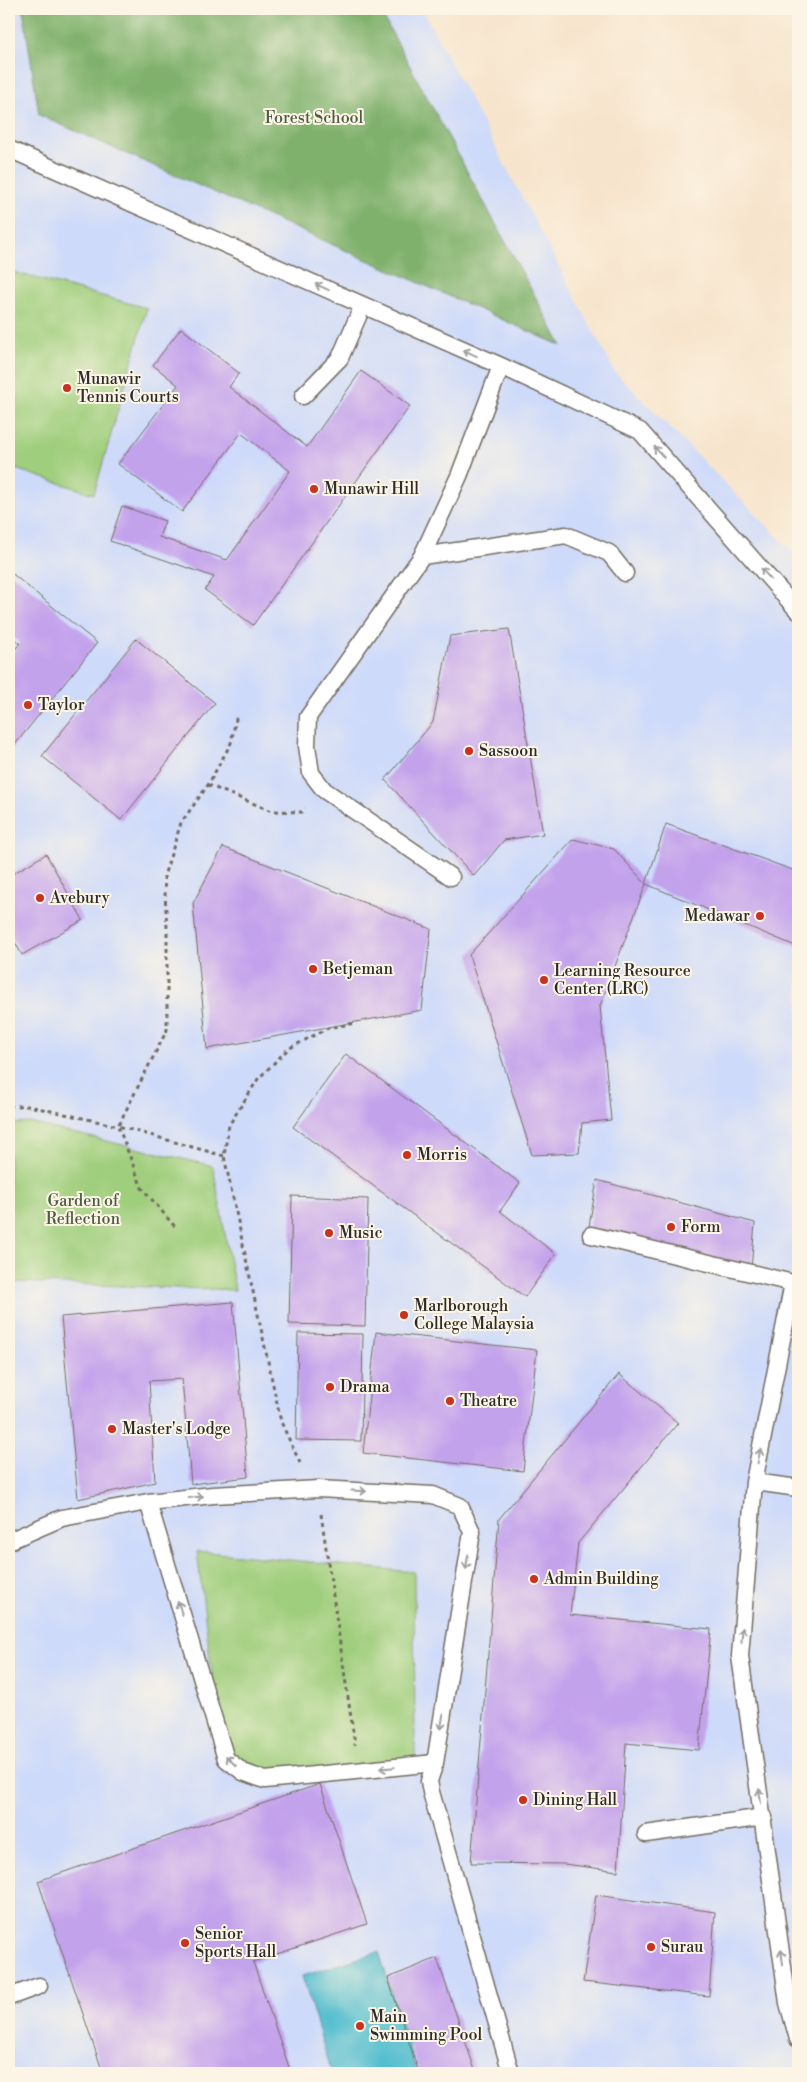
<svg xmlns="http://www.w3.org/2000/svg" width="807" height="2082" font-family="'Libre Bodoni',serif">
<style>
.built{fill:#cedafa}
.green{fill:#9fce7c;stroke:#657c54}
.forest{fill:#7fb16c;stroke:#556e4c}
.water{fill:#53becf;stroke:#3f747d}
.building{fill:#c3a2ec}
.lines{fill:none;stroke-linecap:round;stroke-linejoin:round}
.lane-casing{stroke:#726c63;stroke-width:19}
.path{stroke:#726c63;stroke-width:3;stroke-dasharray:4 4;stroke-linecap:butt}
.lane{stroke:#fff;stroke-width:16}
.oneway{stroke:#a0a0a0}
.poi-dot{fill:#c8321e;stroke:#fcf5e5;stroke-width:2}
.labels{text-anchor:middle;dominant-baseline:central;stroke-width:4;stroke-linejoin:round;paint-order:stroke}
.park-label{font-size:16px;fill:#4e5c43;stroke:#fcf5e5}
.poi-label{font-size:16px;fill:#2b2b2b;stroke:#fcf5e5;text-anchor:start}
</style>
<rect width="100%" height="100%" fill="#fcf5e5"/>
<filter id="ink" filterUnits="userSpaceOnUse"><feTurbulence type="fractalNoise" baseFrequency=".02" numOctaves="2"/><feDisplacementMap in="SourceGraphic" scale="10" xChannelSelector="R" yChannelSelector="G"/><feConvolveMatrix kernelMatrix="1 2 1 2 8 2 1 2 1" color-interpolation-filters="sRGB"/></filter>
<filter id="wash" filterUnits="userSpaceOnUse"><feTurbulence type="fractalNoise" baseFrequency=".0096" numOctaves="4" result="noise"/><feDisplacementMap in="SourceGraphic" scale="20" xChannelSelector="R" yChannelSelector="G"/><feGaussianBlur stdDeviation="1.12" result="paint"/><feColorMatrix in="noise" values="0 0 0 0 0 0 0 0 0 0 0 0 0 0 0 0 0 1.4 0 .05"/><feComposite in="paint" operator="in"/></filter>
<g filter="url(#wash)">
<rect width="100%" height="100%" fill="#f7e4cc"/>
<path class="built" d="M9,9h413l193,363 183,185v1516h-789z"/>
<path class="green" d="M9,271l138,37 -53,186 -85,-27z
M30,1123l183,43 22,124 -226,-8v-158z
M197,1551l217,21 1,193 -150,15 -22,-8 -19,1z"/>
<path class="forest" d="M23,9h356l183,337 -523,-231z"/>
<path class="water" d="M379,1952l38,121h-85l-30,-97z"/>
<g id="blocks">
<path class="building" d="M181,328l58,45 -10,14 78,60 54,-76 49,35 -157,219 -48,-35 9,-13 -104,-36 12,-35 43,15 -6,16 68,23 63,-89 -49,-38 -59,79 -64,-48 60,-79 -25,-20z
M9,571l88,72 -88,109v-95l11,-14 -11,-9z
M509,629l34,205 -39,6 -30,36 -89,-96 48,-58 17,-86z
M136,639l79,64 -94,117 -79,-64z
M666,824l132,48v75l-152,-63z
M573,839l41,10 32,35 -46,122 11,114 -29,3 -3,30 -47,2 -63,-200z
M223,847l208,82 -9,81 -215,39 -14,-146z
M46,854l37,66 -61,35 -13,-24v-55z
M346,1054l174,129 -20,28 56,43 -31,43 -232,-170z
M597,1180l158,43 -4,46 -163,-37z
M292,1196l76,3 -3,127 -76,-2z
M233,1302l15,175 -57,7 -9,-105 -33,2 6,101 -77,17 -17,-182z
M376,1332l161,18 -14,121 -160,-18z
M298,1333l65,1 -2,107 -65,-1z
M619,1374l59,49 -100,120 -8,72 141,14 -12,121 -73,-7 -8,128 -54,-7 -93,-1 28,-344z
M320,1784l47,140 -114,38 38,111h-188l-65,-192z
M596,1895l119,17 -6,84 -126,-14z
M437,1958l39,115h-57l-31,-95z"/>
</g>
</g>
<g filter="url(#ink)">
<use href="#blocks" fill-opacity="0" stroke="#726c63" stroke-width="1"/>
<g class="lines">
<defs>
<path id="lane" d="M9,149l492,217 139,65 158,180
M303,396l37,-38 23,-53
M422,556l144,-21 43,18 16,20
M451,877l-127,-87 -13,-17 -4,-27 1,-29 114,-161 37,-80 42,-110
M591,1235l202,48 5,-2
M793,1283l-39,199 -14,174 48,347 10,36
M754,1482l44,6
M148,1502l78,257 17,13 22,8 170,-17
M9,1541l53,-23 86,-16 65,-7 105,-6 115,6 27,11 12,26 -37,231 -6,18 2,11 80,281
M646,1834l118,-17
M9,1997l30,-11"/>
</defs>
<use href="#lane" class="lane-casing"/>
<path class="path" d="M208,785l64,26 30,1 3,-4
M9,1106h20l89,20 24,62 34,40
M224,1156l-106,-30 49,-96v-102l-3,-52 17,-53 27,-38 23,-42 6,-29
M300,1463l-19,-41 -57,-266 5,-31 29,-46 30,-30 40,-21 28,-5
M321,1514l34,231"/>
<use href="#lane" class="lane"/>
</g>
<defs><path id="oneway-shaft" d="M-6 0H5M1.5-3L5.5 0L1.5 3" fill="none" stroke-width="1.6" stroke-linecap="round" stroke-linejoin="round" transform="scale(1.25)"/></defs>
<g class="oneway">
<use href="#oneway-shaft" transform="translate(322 287) rotate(-156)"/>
<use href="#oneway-shaft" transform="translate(470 353) rotate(-156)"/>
<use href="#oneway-shaft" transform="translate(659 452) rotate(-131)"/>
<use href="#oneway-shaft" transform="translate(766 574) rotate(-131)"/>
<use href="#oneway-shaft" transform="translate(759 1456) rotate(-79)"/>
<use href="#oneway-shaft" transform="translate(359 1491) rotate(3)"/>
<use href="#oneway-shaft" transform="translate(196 1497) rotate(-7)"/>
<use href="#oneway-shaft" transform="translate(467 1562) rotate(99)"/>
<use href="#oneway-shaft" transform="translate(180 1608) rotate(-107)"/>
<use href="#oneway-shaft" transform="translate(742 1635) rotate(-85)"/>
<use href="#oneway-shaft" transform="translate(442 1722) rotate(99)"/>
<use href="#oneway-shaft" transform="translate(231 1761) rotate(-135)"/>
<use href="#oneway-shaft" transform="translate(387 1768) rotate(175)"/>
<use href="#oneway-shaft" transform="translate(760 1796) rotate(-98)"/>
<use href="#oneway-shaft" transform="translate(782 1957) rotate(-98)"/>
</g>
</g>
<g class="poi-dot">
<circle cx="67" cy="388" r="5"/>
<circle cx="314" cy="489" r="5"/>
<circle cx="28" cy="705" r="5"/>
<circle cx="469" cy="751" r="5"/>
<circle cx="40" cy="898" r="5"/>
<circle cx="760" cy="916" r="5"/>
<circle cx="313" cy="969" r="5"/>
<circle cx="544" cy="980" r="5"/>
<circle cx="407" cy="1155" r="5"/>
<circle cx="671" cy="1227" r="5"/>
<circle cx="329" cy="1233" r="5"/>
<circle cx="404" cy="1315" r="5"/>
<circle cx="330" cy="1387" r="5"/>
<circle cx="450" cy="1401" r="5"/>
<circle cx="112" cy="1429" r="5"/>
<circle cx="534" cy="1579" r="5"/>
<circle cx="523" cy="1800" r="5"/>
<circle cx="185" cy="1943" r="5"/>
<circle cx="651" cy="1947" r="5"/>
<circle cx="360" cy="2026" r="5"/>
</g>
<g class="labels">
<g class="park-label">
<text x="314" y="118">Forest School</text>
<text x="83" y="1201">Garden of<tspan x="83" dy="18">Reflection</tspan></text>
</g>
<g class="poi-label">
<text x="77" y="379">Munawir<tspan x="77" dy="18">Tennis Courts</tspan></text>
<text x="324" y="489">Munawir Hill</text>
<text x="38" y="705">Taylor</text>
<text x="479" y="751">Sassoon</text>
<text x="50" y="898">Avebury</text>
<text x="750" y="916" text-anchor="end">Medawar</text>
<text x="323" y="969">Betjeman</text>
<text x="554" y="971">Learning Resource<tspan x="554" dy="18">Center (LRC)</tspan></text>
<text x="417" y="1155">Morris</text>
<text x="681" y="1227">Form</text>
<text x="339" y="1233">Music</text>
<text x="414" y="1306">Marlborough<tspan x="414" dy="18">College Malaysia</tspan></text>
<text x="340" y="1387">Drama</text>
<text x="460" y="1401">Theatre</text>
<text x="122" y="1429">Master's Lodge</text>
<text x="544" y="1579">Admin Building</text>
<text x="533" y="1800">Dining Hall</text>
<text x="195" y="1934">Senior<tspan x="195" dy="18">Sports Hall</tspan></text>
<text x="661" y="1947">Surau</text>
<text x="370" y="2017">Main<tspan x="370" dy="18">Swimming Pool</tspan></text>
</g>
</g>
<rect width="807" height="2082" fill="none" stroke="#fcf5e5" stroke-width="30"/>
</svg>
